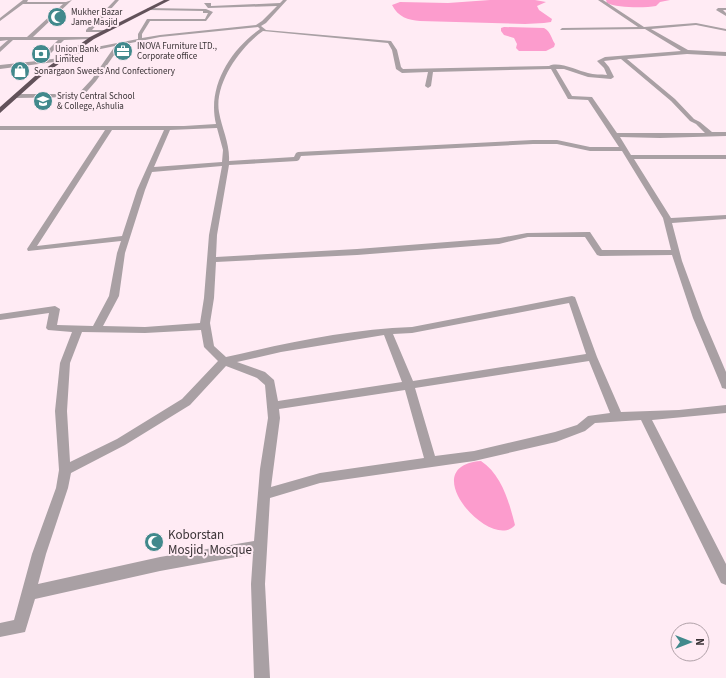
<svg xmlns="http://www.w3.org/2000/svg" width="726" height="678" font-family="'Source Sans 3',sans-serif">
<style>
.water{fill:#fc9ccd}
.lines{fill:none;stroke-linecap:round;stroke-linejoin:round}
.minor{fill:#a9a0a4;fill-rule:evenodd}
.trunk{fill:#62525a;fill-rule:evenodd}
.labels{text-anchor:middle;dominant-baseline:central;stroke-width:4;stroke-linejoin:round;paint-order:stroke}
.far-poi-label{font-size:9px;fill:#3a3336;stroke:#ffebf4;text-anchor:start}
.near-poi-label{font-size:13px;fill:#3a3336;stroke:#ffebf4;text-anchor:start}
</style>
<rect width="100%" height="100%" fill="#ffebf4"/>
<path class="water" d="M490,0h45l11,2 -9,4 2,4 13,9 -1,3 -7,1 -19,1 -105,-3c-12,-1 -22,-4 -28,-16l8,-3 48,1z
M606,0h64l-10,2 -4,4c-11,2 -39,2 -49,-3z
M504,27l40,1c7,4 7,10 11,16l-1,3 -8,4h-27l-3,-3 1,-4 -3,-6 -10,-3 -3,-4v-3z
M481,461c21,14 28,41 34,64 -23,28 -102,-59 -34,-64z"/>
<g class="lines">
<path class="minor" d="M23,0h5l-1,2h39l6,-2 -39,37h59l2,1 -2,1 -28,1 -20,20 16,-2 2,1v2l-62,8v-4l37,-4 21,-21h-45l-13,12v-5l8,-7 -8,1v-4h27l36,-33h-40l-23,17v-3z
M115,0h4l-27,30h12l2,2h-20v-2z
M283,0h4l-21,23 -5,3 5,4 125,11 6,9 4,17 2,2 146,-3c10,-5 29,5 39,7 6,2 13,1 19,2l-3,-7 -7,-7 8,-4 76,-6 -36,-22 -85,1 2,-2 76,-1 -40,-27h5l41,27 52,-4 30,6v2l-30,-6 -45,4 37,21 38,2v4l-39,-2 -60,5 48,40 19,20 6,3 12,10h14v4l-66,2 -40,-1 11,18h95v4h-92l37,59 55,-3v4l-54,4 10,38 21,57 23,54v17l-4,-1 -1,-3 -28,-67 -21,-63 -72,1 -3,-1 -12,-18h-57l-29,7 -142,11 -141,7 -2,36 -4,25 4,23 12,11c61,-14 124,-28 186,-30l160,-31 3,1 22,60 24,55 58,-2 47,-5v8l-74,7 74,144v21l-5,-2 -80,-163 -46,3 -10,8 -29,11 -82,19 -154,22 -50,15 -5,86 5,94h-16l-3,-94 2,-30 -93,17 -125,28 -10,33 -25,5v-14l14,-3 18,-66 24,-66 3,-18 -4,-59 5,-48 12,-31 -24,-2 -2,-2 3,-15 -49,7v-6l55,-8 5,3 -3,16 36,1 16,-30 8,-43 4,-12 -93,10 -1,-2 78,-119h-105v-4h184l32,-2c-9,-37 14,-74 44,-95l-2,-2 -98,10 -39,8 -25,36 -14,16 -66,1 -3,-2 3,-2h62l14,-15 23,-33 -48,10 -3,-2 1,-1 73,-14v-5l9,-15h58l3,-6h-5v-2l-54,-1 -2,-2 59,1 7,3 -7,9h-56l-8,13v4l18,-3 96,-10 6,-4 15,-15 -69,2 -4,-5h7v3l69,-3zM263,31l125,12 4,7 4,19 6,4 26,-1 -3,14 3,2 3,-2 2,-14 118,-3 17,30 20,1 31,47h-29l-33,-7h-24l-235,12 -2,1 -2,4 -65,4c1,-17 -7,-32 -10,-49 -5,-28 21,-65 44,-81zM621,59l50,42 19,20 6,3 9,9h-88l-25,-36 -20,-1 -16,-27h8l24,8 23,2 3,-2 -5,-10 -5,-6zM217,128l6,22 -1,12 -68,5 16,-37zM112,130h52l-27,60 -15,46 -85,10zM533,144h24l33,7h32l41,67 8,32h-69l-12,-18h-3l-60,1 -28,5 -142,11 -141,8 1,-22 12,-70 68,-4 2,-1 2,-4zM222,166l-13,69 -5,63 -4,25 -55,4 -42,-1 16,-30 6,-43 20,-63 7,-18zM569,303l17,51 -173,27 -20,-47 19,-1zM201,330l3,17 14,14 -36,38 -65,40 -47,23 -3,-51 3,-48 12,-31 63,1zM384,335l18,47 -124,19 -4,-21 -9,-8 -28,-10 44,-10zM589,361l21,52 -22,3 -11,9 -22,7 -81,19 -39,5 -20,-68zM226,366l31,12 8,7 3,33 -8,51 -6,72 -94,16 -122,27 8,-30 22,-66 3,-15 54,-28 65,-40zM405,390l19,68 -104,15 -49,14 9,-69 -1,-9z
M718,8h8v2h-3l3,3v3l-10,-6z"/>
<path class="trunk" d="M164,0h6l-76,39 -55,39 -39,35v-6l35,-31 55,-39z"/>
</g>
<defs>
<symbol id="mosque-disc" viewBox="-11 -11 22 22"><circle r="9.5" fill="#41898c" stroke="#ffebf4"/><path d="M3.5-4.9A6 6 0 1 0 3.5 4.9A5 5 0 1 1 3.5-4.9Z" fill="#fff"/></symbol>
<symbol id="office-disc" viewBox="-11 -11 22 22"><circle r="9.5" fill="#41898c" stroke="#ffebf4"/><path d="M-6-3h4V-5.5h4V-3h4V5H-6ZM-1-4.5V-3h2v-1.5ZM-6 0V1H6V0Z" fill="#fff"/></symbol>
<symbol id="bank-disc" viewBox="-11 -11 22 22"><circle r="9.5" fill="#41898c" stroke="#ffebf4"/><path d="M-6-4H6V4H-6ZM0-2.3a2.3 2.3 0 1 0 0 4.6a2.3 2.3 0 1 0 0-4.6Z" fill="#fff"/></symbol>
<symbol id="shop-disc" viewBox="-11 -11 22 22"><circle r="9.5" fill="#41898c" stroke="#ffebf4"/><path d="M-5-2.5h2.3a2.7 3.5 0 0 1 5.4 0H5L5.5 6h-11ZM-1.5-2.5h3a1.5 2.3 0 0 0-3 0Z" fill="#fff"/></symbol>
<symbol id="university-disc" viewBox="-11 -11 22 22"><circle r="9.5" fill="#41898c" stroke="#ffebf4"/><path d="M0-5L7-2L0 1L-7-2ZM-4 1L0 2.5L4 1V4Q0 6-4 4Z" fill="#fff"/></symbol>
</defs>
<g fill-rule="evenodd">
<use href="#mosque-disc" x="46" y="6" width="22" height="22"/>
<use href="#office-disc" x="112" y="40" width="22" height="22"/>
<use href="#bank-disc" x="30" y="43" width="22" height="22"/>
<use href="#shop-disc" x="9" y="60" width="22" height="22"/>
<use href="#university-disc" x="32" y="90" width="22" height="22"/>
<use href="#mosque-disc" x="143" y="531" width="22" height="22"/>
</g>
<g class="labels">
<g class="far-poi-label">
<text x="71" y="12">Mukher Bazar<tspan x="71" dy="10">Jame Masjid</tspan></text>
<text x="137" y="46">INOVA Furniture LTD.,<tspan x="137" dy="10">Corporate office</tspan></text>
<text x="55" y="49">Union Bank<tspan x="55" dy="10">Limited</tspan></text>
<text x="34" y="71">Sonargaon Sweets And Confectionery</text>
<text x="57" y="96">Sristy Central School<tspan x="57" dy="10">&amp; College, Ashulia</tspan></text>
</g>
<g class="near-poi-label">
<text x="168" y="535">Koborstan<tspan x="168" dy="15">Mosjid, Mosque</tspan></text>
</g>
</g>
<g transform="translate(690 642) rotate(90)"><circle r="19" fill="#ffebf4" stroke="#b0a1a8"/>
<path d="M0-3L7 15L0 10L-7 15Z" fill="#41898c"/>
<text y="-6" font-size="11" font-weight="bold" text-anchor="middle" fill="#3a3336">N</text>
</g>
</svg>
